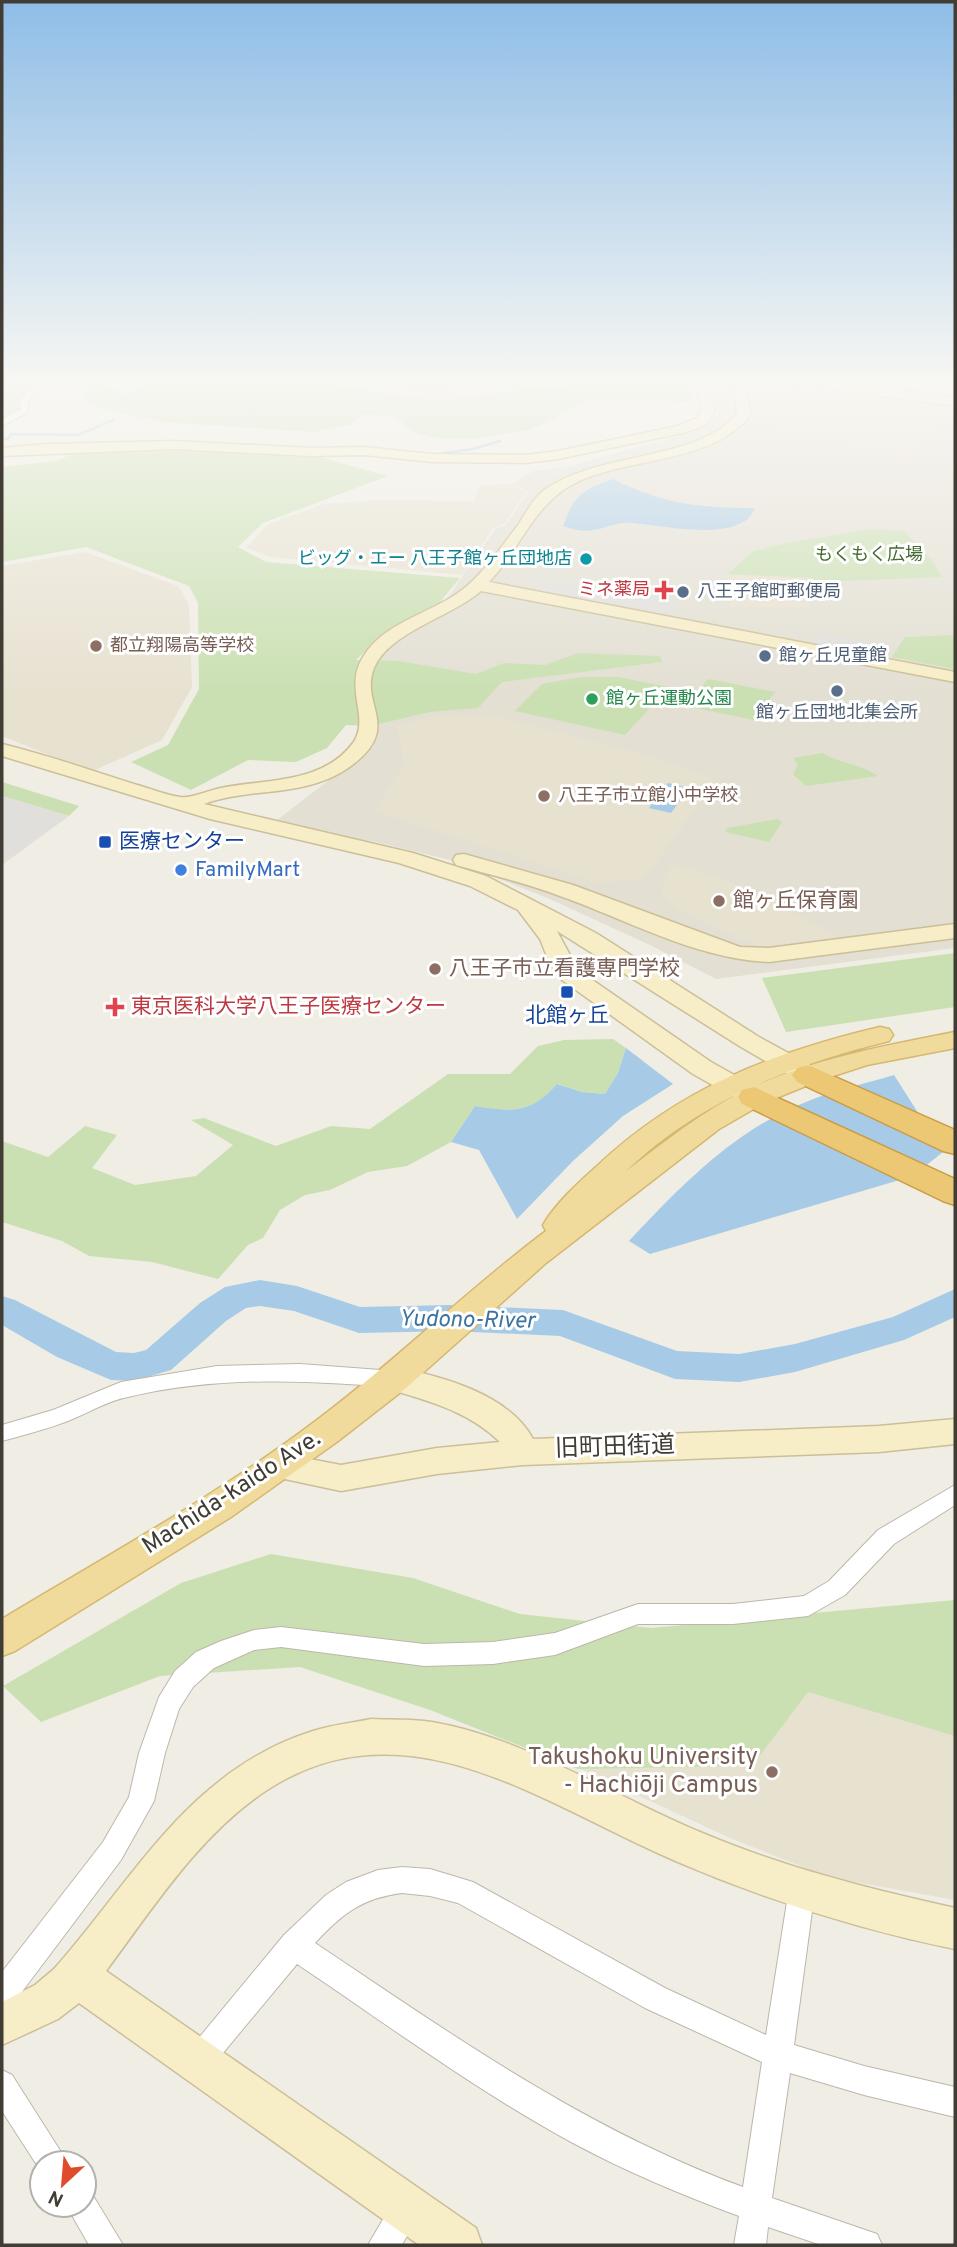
<svg xmlns="http://www.w3.org/2000/svg" width="957" height="2247" font-family="Overpass,'Noto Sans JP',sans-serif">
<style>
.residential{fill:#e3dfd3}
.education{fill:#e7e1d0}
.green{fill:#cae0b2}
.parking{fill:#e1dfdc}
.water{fill:#a7cbe6}
.lines{fill:none;stroke-linecap:round;stroke-linejoin:round}
.stream{stroke:#a7cbe6;stroke-width:2.5}
.river{fill:#a7cbe6;fill-rule:evenodd}
.street-casing{stroke:#bdb7ab;stroke-width:2}
.secondary-casing{stroke:#cabf99;stroke-width:3}
.primary-casing{stroke:#d4b86f;stroke-width:3}
.highway-casing{stroke:#c99c45;stroke-width:3}
.street{fill:#fff;fill-rule:evenodd}
.secondary{fill:#f7edc7;fill-rule:evenodd}
.primary{fill:#f1db9c;fill-rule:evenodd}
.highway{fill:#ecc774;fill-rule:evenodd}
.culture-dot{fill:#0f9aa8;stroke:#fff;stroke-width:2.5}
.health-dot{fill:#e0444e;stroke:#fff;stroke-width:2.5}
.service-dot{fill:#5c6f8a;stroke:#fff;stroke-width:2.5}
.education-dot{fill:#8d6e63;stroke:#fff;stroke-width:2.5}
.leisure-dot{fill:#2e9e5b;stroke:#fff;stroke-width:2.5}
.transit-dot{fill:#1a4fb4;stroke:#fff;stroke-width:2.5}
.shop-dot{fill:#3f7fe0;stroke:#fff;stroke-width:2.5}
.labels{text-anchor:middle;dominant-baseline:central;stroke-width:6;stroke-linejoin:round;paint-order:stroke}
.far-park-label{font-size:18px;fill:#456b30;stroke:#fff}
.far-culture-label{font-size:18px;fill:#0d838f;stroke:#fff;text-anchor:end}
.far-health-label{font-size:18px;fill:#be3a42;stroke:#fff;text-anchor:end}
.far-service-label{font-size:18px;fill:#4e5e75;stroke:#fff;text-anchor:start}
.far-education-label{font-size:18px;fill:#785e54;stroke:#fff;text-anchor:start}
.far-leisure-label{font-size:18px;fill:#27864d;stroke:#fff;text-anchor:start}
.transit-label{font-size:21px;fill:#164399;stroke:#fff;text-anchor:start}
.shop-label{font-size:21px;fill:#366cbe;stroke:#fff;text-anchor:start}
.education-label{font-size:21px;fill:#785e54;stroke:#fff;text-anchor:start}
.health-label{font-size:21px;fill:#be3a42;stroke:#fff;text-anchor:start}
.water-label{font-size:23px;font-style:italic;fill:#3c739f;stroke:#fff}
.near-street-label{font-size:24px;fill:#413d35;stroke:#fff}
.near-education-label{font-size:24px;fill:#785e54;stroke:#fff;text-anchor:end}
</style>
<rect width="100%" height="100%" fill="#f0ede5"/>
<path class="residential" d="M712,380h67l176,25v543l-239,31 -64,-33 -100,-46 -94,-38 -86,-21 -48,-2 -47,-19 69,-53 16,-19 3,-80 -4,-9 19,-16 61,-36 55,-79 10,-3 22,-33 -15,-8 20,-13 34,-4 131,-37 14,-7 7,-10 -8,-30z"/>
<path class="education" d="M311,380h264l-13,9 -41,-6 -10,7 -73,10z
M764,380l191,26v13l-28,10 -9,36 -152,-43 -11,-38z
M511,484l15,8 -21,32 -12,4 -31,47 -190,-18 -26,-9 22,-24 56,-20 55,-4 95,1 6,-16z
M85,552l93,34 11,19 3,82 -30,53 -67,30 -41,-13 -52,-21v-170z
M726,575l75,3 10,29h-79z
M489,714l165,43 62,23 -73,100 -48,2 -221,-71 30,-47 -7,-39 38,-9z
M673,864l51,15 94,46 20,12 -79,10 -83,-38 -14,-16 2,-15z
M955,1623v277l-127,-23 -98,-39 -285,-132z"/>
<path class="green" d="M2,380h20l12,8 -13,10 -2,13 -17,10z
M142,380h161l136,21 76,-11 9,-6 39,6 14,-10h112l5,22 -102,-3 -62,31 -59,9 -38,-1 -20,-6 -17,-15 -32,-3 -13,11 -38,7 -151,-10 -73,-17 -6,-10 9,-14 35,13 16,-8z
M360,380h96l-16,11z
M172,451l140,4 76,21 -125,47 -25,24 28,15 194,16 -24,29 -60,34 -20,19 43,1 77,13 28,-11 41,2 33,-12 82,3 2,6 -160,20 -24,26 -48,4 -60,14 -24,-1 -19,23 -31,14 -48,-2 -57,30 -60,-28 37,-17 31,-56 -1,-86 -9,-17 -103,-39 -84,15v-95l54,-6 17,-7z
M870,529l34,2 29,30 9,16 -126,5 -3,-4 -85,-4 24,-22 30,-8z
M955,635v34l-63,-12 13,-20z
M581,677h37l51,10 -44,48 -110,-24 27,-27z
M708,679l67,13 -21,28 -68,-14z
M823,753c17,11 38,11 55,23l-72,10 -13,-12 5,-9 -5,-7z
M2,782l77,24 -10,10 -67,-20z
M778,819l4,3 -13,20 -44,-10 2,-4z
M955,953v54l-169,25 -24,-54z
M613,1039l13,9 -8,25 -13,21 -23,-2 -24,-8c-27,30 -46,28 -83,22l-24,36 -44,24 -39,6 -38,18 -25,5 -25,15 -17,28 -15,7 -30,34 -66,-17 -63,-6 -27,-15 -60,-19v-81l46,16 37,-31 32,9 -25,33 43,17 61,-9 37,-31 -42,-25 13,-2 72,28 55,-20 39,3 78,-55h62l28,-28 26,-6z
M271,1554l142,24 107,36 131,14 304,-28v136l-147,-44 -56,74 -174,3 -148,-59 -130,-43 -140,9 -119,46 -38,-36 178,-103z"/>
<path class="parking" d="M536,577l94,18 10,-2 42,9 -11,12 -135,-23 5,-6 -11,-3z
M818,633l59,11 -6,10 -61,-11z
M2,796l67,20 -67,49z"/>
<path class="water" d="M613,479c50,25 87,29 142,29 -2,4 -6,11 -10,13 -28,18 -82,4 -113,2 -26,-2 -34,16 -69,3 13,-33 18,-35 50,-47z
M668,783l21,5 -18,25 -22,-5z
M626,1048l47,36 -50,32 -50,45 -56,58 -38,-69 -28,-8 24,-36c37,6 56,8 82,-22l25,8 23,2 13,-21z
M894,1075l49,77 -30,24 -263,78 -21,-13c53,-56 104,-110 177,-139 28,-12 59,-18 88,-27z"/>
<g class="lines">
<path class="stream" d="M2,439h6l3,-5 67,1 35,-15
M225,444l33,1
M431,455l42,-6 27,-8"/>
<path class="river" d="M260,1280l37,6 63,21 91,-2 112,5 114,41 62,3 56,-10 98,-27 62,-28v28l-51,23 -109,32 -56,10 -64,-3 -115,-43 -109,-5 -92,2 -65,-22 -34,-5 -14,2 -20,13 -55,49 -37,11 -23,-1 -54,-23 -55,-32v-29l13,4 101,52 18,1 12,-3 54,-47 25,-16z"/>
<defs>
<path id="street" d="M22,380h10l10,7 -14,14v11l-26,14v-7l19,-10 -1,-9 13,-13z
M863,380h65l-4,3h-57z
M910,383l45,6v5l-48,-6z
M300,1364l94,7 7,2 3,6 -3,6 -7,2c-90,-7 -178,-11 -266,10 -21,4 -40,16 -60,24 -21,8 -44,14 -66,20v-16l51,-15 68,-28 96,-16z
M955,1485v20l-61,39 -49,51 -37,21 -75,8h-95l-83,31 -62,9 -69,2 -143,-19 -27,3 -40,18 -21,19 -14,22 -14,44 -11,48 -33,59 -109,145 -10,4v-37l101,-130 26,-45 10,-44 20,-56 16,-26 21,-19 25,-11 33,-11 27,-3 143,17 69,-2 62,-9 83,-29h95l71,-8 25,-15 49,-51z
M402,1867l28,2 43,13 192,106 101,47 23,-146 3,-9 10,-4 10,4 3,9 -21,156 70,21 91,21v30l-91,-22 -74,-22 -18,125 105,36 5,11h-61l-53,-18 -2,18h-32l5,-29c-57,-21 -112,-44 -166,-73 -96,-52 -185,-118 -276,-179l-89,107 -10,5 -10,-5 -5,-10 5,-10 96,-116 42,-40 20,-13 32,-12zM402,1893l28,3 28,7 187,105 117,54 -19,125c-158,-58 -289,-151 -428,-244 27,-29 47,-45 87,-50z
M2,2070l10,5 56,88h-26v10l-40,-62z
M84,2191l8,3 31,51h-34l-23,-40h18z
M406,2195l11,4 4,11 -19,35h-34l27,-46z"/>
<path id="secondary" d="M696,380h12l7,31 -8,13 -20,8 -129,27 -33,4 -93,-1 -68,-7 -53,1 -137,-7 -172,7v-8l46,-4 126,-3 137,7 53,-1 68,7 93,1 33,-4 120,-25 19,-8 4,-7z
M743,380h13l-10,11 5,23c-40,53 -129,41 -183,73 -35,21 -51,66 -79,95l466,90v10l-474,-91c-30,26 -92,41 -107,77 -15,38 31,60 -26,100 -43,30 -98,19 -144,36l209,49 73,23 110,57 163,104 57,31 4,6 -4,6 -9,2 -9,-2 -57,-33 -184,-116 21,39 133,92 50,28 4,6 -4,6 -9,2 -9,-2 -50,-28 -131,-94 -12,-16 -10,-25 -22,-29 -48,-24 -71,-23 -189,-44 -208,-63v-12c45,11 88,26 132,40 15,4 31,11 46,13 11,2 29,-7 41,-9 44,-9 102,-4 132,-45 18,-26 -10,-54 10,-86 22,-37 73,-44 104,-71 20,-18 35,-40 51,-61 7,-11 15,-26 25,-34 54,-40 154,-29 194,-77l-3,-24z
M786,380h32l137,18v8l-163,-22z
M464,854l109,31 167,62 29,1 186,-24v14l-186,24c-73,-3 -141,-42 -209,-66 -34,-13 -69,-21 -104,-31l-3,-5 3,-5z
M394,1367c47,9 115,27 139,72l346,-13 76,-7v25l-76,8 -356,13 -86,9 -96,17 -75,-16 -4,-9 4,-9 12,-4 63,12 96,-17 63,-6c-34,-33 -74,-41 -117,-55l-4,-8 4,-8z
M371,1719c17,1 36,0 53,2 89,11 192,76 276,111 82,35 169,57 255,76v41c-94,-19 -188,-49 -277,-87 -131,-55 -270,-164 -411,-72 -67,44 -114,118 -161,181l370,257 6,17h-63l-340,-242 -21,16 -56,26v-43l33,-17 19,-16c80,-90 135,-199 259,-238 18,-6 39,-8 58,-12z"/>
<path id="primary" d="M880,1027l9,2 4,6 -4,6c-98,24 -190,60 -264,131 38,-29 76,-60 119,-81 67,-32 139,-45 211,-59v16l-88,17 -49,16 -54,22 -45,26 -173,134 -140,125 -68,53 -107,76 -216,134 -13,5v-37c106,-64 216,-124 315,-199 79,-59 150,-130 229,-189l-3,-6c13,-22 35,-42 54,-59 83,-78 174,-113 283,-139z"/>
<path id="highway" d="M808,1065l147,65v24l-12,-3 -146,-69 -5,-7 5,-7z
M754,1087l201,92v26l-12,-4 -201,-97 -4,-7 4,-7z"/>
</defs>
<use href="#street" class="street-casing"/>
<use href="#secondary" class="secondary-casing"/>
<use href="#primary" class="primary-casing"/>
<use href="#highway" class="highway-casing"/>
<use href="#street" class="street"/>
<use href="#secondary" class="secondary"/>
<use href="#primary" class="primary"/>
<use href="#highway" class="highway"/>
</g>
<linearGradient id="sky" x2="0" y2="1"><stop stop-color="#8ebde7"/><stop offset="0.55" stop-color="#f8f7f3"/><stop offset="1" stop-color="#f8f7f3" stop-opacity="0"/></linearGradient>
<rect width="957" height="694" fill="url(#sky)"/>
<circle class="culture-dot" cx="586" cy="559" r="7"/>
<g class="health-dot">
<path d="M660.5 579.5h7v7h7v7h-7v7h-7v-7h-7v-7h7z"/>
<path d="M111.5 996.5h7v7h7v7h-7v7h-7v-7h-7v-7h7z"/>
</g>
<g class="service-dot">
<circle cx="683" cy="592" r="7"/>
<circle cx="765" cy="656" r="7"/>
<circle cx="837" cy="691" r="7"/>
</g>
<g class="education-dot">
<circle cx="96" cy="646" r="7"/>
<circle cx="544" cy="796" r="7"/>
<circle cx="719" cy="901" r="7"/>
<circle cx="435" cy="969" r="7"/>
<circle cx="772" cy="1772" r="7"/>
</g>
<circle class="leisure-dot" cx="592" cy="699" r="7"/>
<g class="transit-dot">
<rect x="98" y="835" width="14" height="14" rx="3.5"/>
<rect x="560" y="985" width="14" height="14" rx="3.5"/>
</g>
<circle class="shop-dot" cx="181" cy="870" r="7"/>
<g class="labels">
<g class="far-park-label">
<text x="869" y="555">もくもく広場</text>
</g>
<g class="far-culture-label">
<text x="572" y="559">ビッグ・エー 八王子館ヶ丘団地店</text>
</g>
<g class="far-health-label">
<text x="650" y="590">ミネ薬局</text>
</g>
<g class="far-service-label">
<text x="697" y="592">八王子館町郵便局</text>
<text x="779" y="656">館ヶ丘児童館</text>
<text x="837" y="713" text-anchor="middle">館ヶ丘団地北集会所</text>
</g>
<g class="far-education-label">
<text x="110" y="646">都立翔陽高等学校</text>
<text x="558" y="796">八王子市立館小中学校</text>
</g>
<g class="far-leisure-label">
<text x="606" y="699">館ヶ丘運動公園</text>
</g>
<g class="transit-label">
<text x="119" y="842">医療センター</text>
<text x="567" y="1016" text-anchor="middle">北館ヶ丘</text>
</g>
<g class="shop-label">
<text x="195" y="870">FamilyMart</text>
</g>
<g class="education-label">
<text x="733" y="901">館ヶ丘保育園</text>
<text x="449" y="969">八王子市立看護専門学校</text>
</g>
<g class="health-label">
<text x="131" y="1007">東京医科大学八王子医療センター</text>
</g>
<g class="water-label">
<text transform="translate(467 1321) rotate(1)">Yudono-River</text>
</g>
<g class="near-street-label">
<text transform="translate(615 1448) rotate(-2)">旧町田街道</text>
<text transform="translate(232 1493) rotate(-33)">Machida-kaido Ave.</text>
</g>
<g class="near-education-label">
<text x="758" y="1758">Takushoku University<tspan x="758" dy="28">- Hachiōji Campus</tspan></text>
</g>
</g>
<rect width="957" height="2247" fill="none" stroke="#413d35" stroke-width="7"/>
<g transform="translate(63 2184) rotate(206)"><circle r="33" fill="#ffffff" stroke="#b3b1ae" stroke-width="2"/>
<path d="M0-5L12 26L0 18L-12 26Z" fill="#df4c2c"/>
<text y="-10" font-size="19" font-weight="bold" text-anchor="middle" fill="#413d35">N</text>
</g>
</svg>
